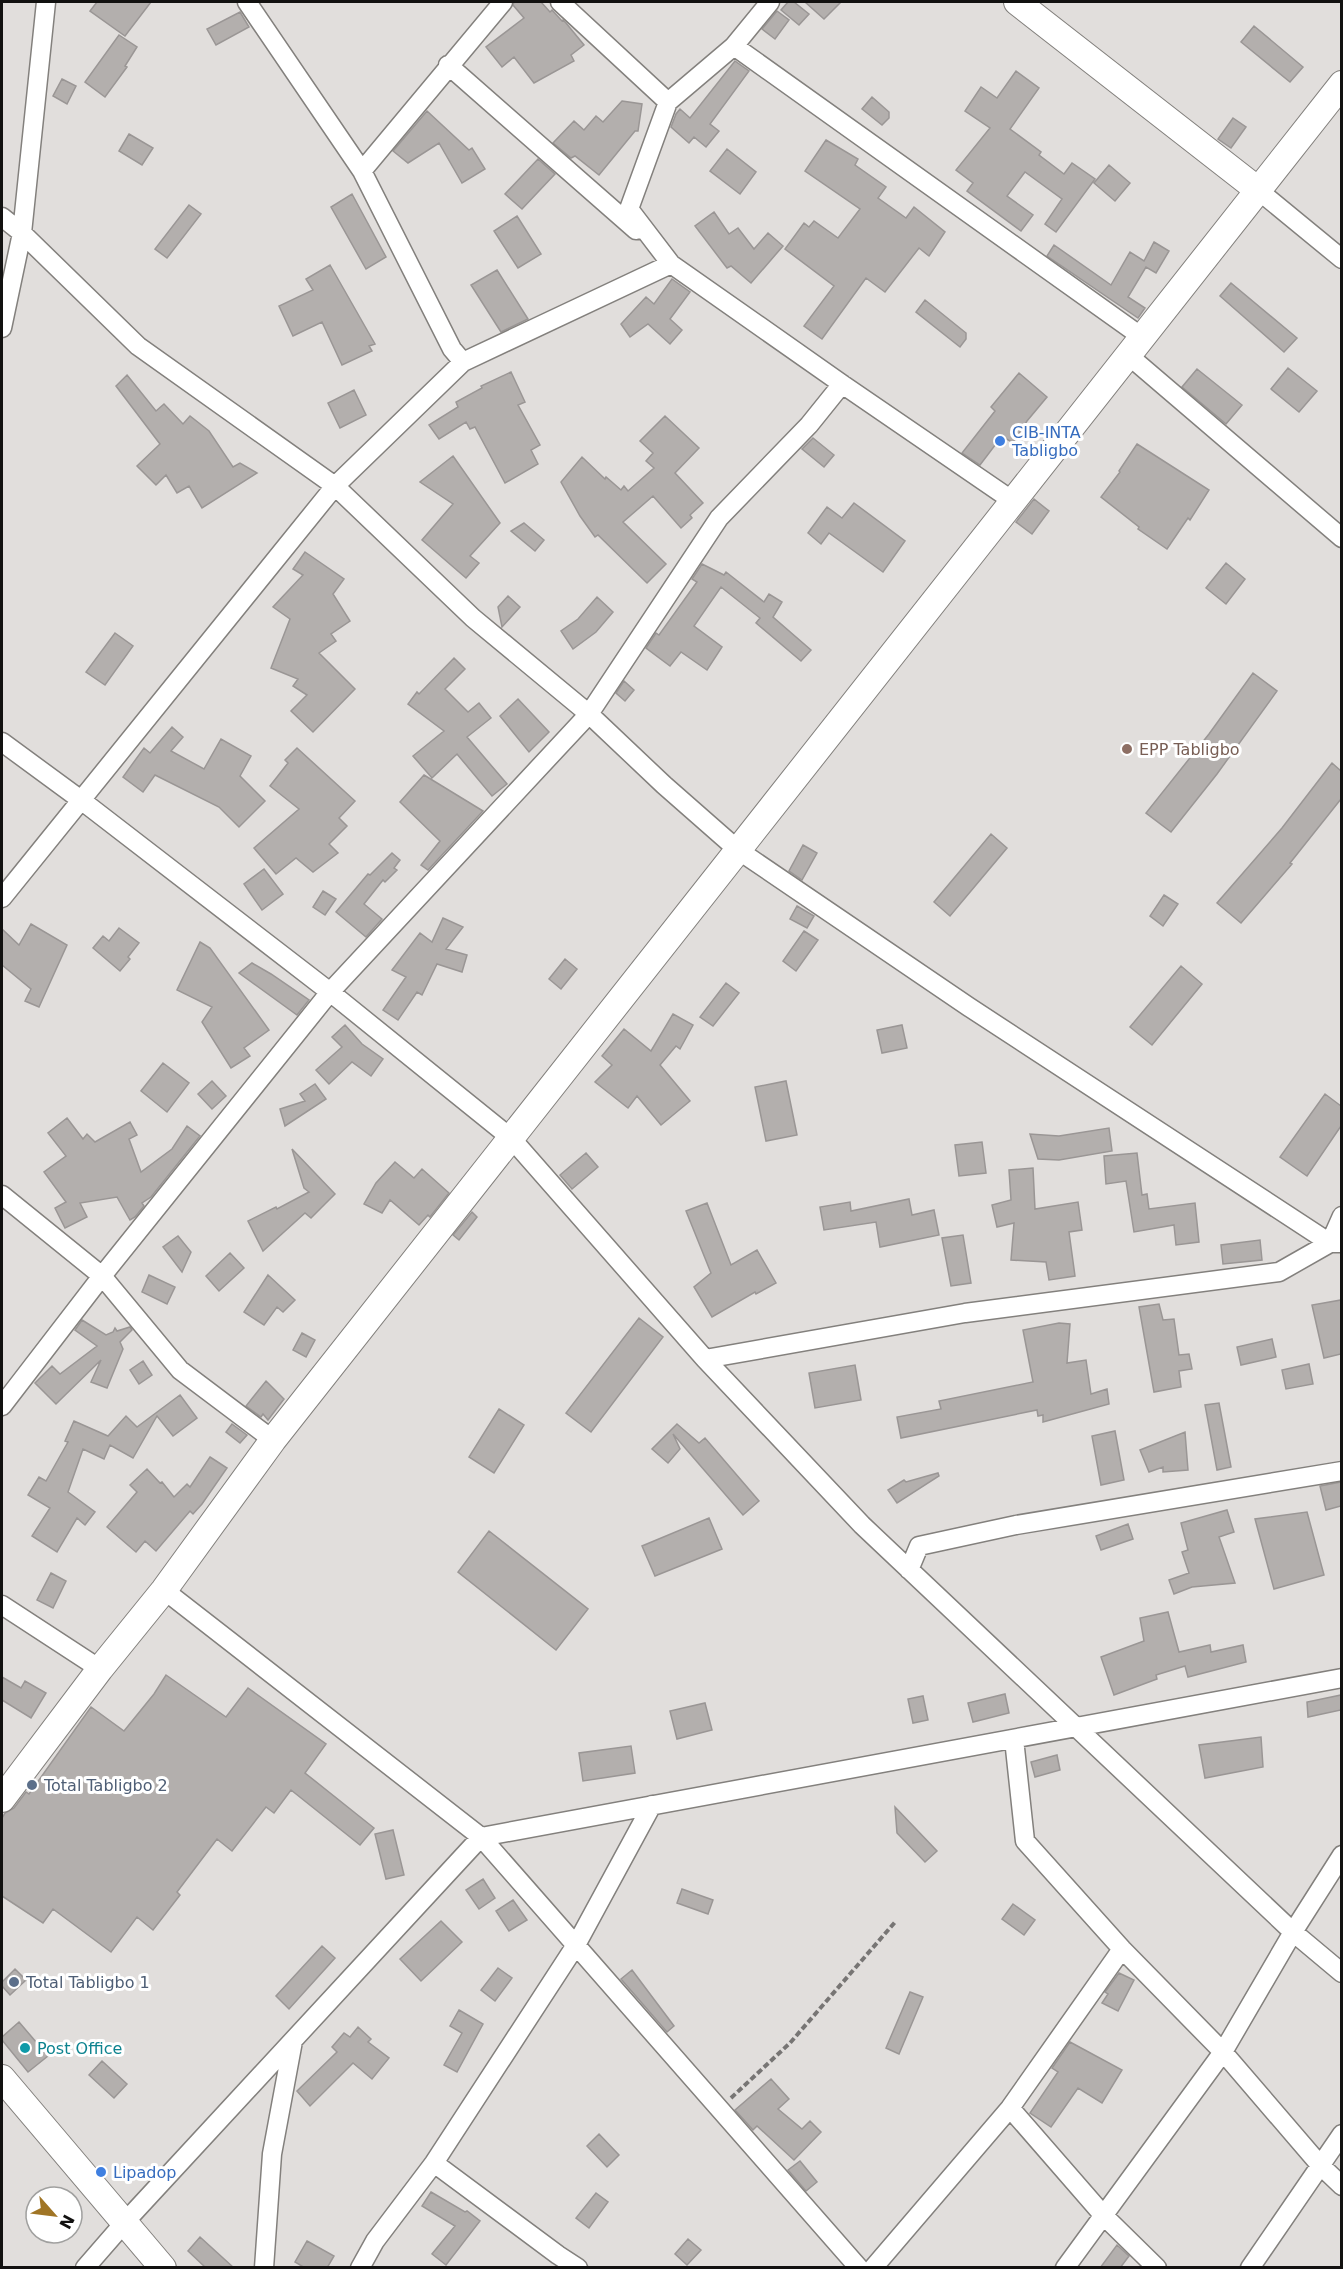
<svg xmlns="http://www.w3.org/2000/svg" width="1343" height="2269" font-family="'DejaVu Sans',sans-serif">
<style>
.building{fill:#b3afad;stroke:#9a9695;stroke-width:1.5}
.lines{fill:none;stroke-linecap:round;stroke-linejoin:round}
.street-casing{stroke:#83807d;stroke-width:21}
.secondary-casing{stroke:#83807d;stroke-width:28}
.path{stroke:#777574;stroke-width:4;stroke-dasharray:6 3;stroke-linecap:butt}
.street{stroke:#fff;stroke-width:18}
.secondary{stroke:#fff;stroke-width:26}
.shop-dot{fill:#3f7fe0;stroke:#fff;stroke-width:2}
.education-dot{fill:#8d6e63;stroke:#fff;stroke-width:2}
.service-dot{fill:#5c6f8a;stroke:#fff;stroke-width:2}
.culture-dot{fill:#0f9aa8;stroke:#fff;stroke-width:2}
.labels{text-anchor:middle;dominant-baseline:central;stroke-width:6;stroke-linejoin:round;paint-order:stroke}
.shop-label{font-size:16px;fill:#366cbe;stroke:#fff;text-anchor:start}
.education-label{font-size:16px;fill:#785e54;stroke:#fff;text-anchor:start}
.service-label{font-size:16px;fill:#4e5e75;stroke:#fff;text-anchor:start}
.culture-label{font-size:16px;fill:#0d838f;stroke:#fff;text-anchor:start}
</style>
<rect width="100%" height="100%" fill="#e1dedc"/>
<path class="building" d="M97,2h54l-26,34 -35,-25z
M514,2h27l9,10 2,-2 10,11 1,-1 3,3 18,22 -13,10 3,6 -40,22 -20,-26 -12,10 -16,-20 38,-29 -11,-13z
M788,2h6l15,12 -10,11 -18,-15z
M805,2h36l-17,17z
M777,11l12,9 -14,19 -13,-10z
M240,12l9,15 -33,18 -9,-16z
M1254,26l49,41 -13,15 -49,-40z
M119,35l18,12 -12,19 2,1 -22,30 -20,-15z
M735,61l14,10 -39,53 9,7 -13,16 -12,-10 -5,6 -18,-16 5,-13 4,-5 10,9z
M1016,71l23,17 -29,41 31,23 -2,3 25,19 8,-11 23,16 -39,53 -11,-8 17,-25 -37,-27 -18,24 26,19 -12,16 -54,-40 6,-8 -17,-13 34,-42 -25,-17 16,-24 16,11z
M62,79l14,7 -9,18 -14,-8z
M872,97l17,15v6l-7,7 -20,-16z
M622,101l20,3 -4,27h-3l-36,44 -24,-19 -4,2 -18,-15 21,-22 10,9 12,-14 7,6z
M427,111l42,39 3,-2 13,21 -23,14 -23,-40 -31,20 -15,-12z
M1233,118l13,9 -15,21 -13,-9z
M129,134l24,14 -11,17 -23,-14z
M826,140l32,19 -3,6 31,22 -8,11 28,20 8,-11 31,25 -16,24 -10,-8 -34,44 -19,-14 -44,61 -18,-13 30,-40 -49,-37 19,-26 5,4 5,-6 24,17 22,-29 -55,-38z
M727,149l29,23 -16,22 -30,-23z
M538,159l17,15 -33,35 -17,-15z
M1109,165l21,18 -15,18 -21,-18z
M352,194l34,63 -20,12 -35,-62z
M189,205l12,9 -34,44 -12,-9z
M714,212l15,22 9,-6 16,21 14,-16 15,13 -32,37 -20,-17 -4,2 -32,-42z
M517,216l24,38 -23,14 -24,-37z
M1154,242l15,9 -13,22 -10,-6 -18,30 17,11 -7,10 -91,-62 7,-11 57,40 19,-33 14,9z
M330,265l45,79 -6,2 3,5 -30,14 -20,-43 -29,14 -14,-30 34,-16 -7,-11z
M497,270l31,49 -27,13 -30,-47z
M672,279l18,13 -20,27 12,11 -12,14 -22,-20 -18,13 -9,-13 25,-27 8,7z
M1231,283l66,55 -13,14 -64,-56z
M925,300l41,33v6l-6,8 -44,-35z
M1288,368l29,23 -18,21 -28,-23z
M1197,369l45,36 -16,19 -44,-37z
M511,372l14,30 -7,3 22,40 -9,5 7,14 -33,19 -30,-56 -5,2 -4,-7 -27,17 -10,-14 29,-18 -2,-5 26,-14 -1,-2z
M1019,373l28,24 -20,24 -14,22 -11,-7 -22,29 -18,-12 33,-42 -4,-4z
M127,375l29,36 8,-7 19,20 7,-8 19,15 24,36 7,-4 17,10 -55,35 -13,-22 -12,7 -11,-18 -10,10 -19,-19 23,-22 -44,-58z
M354,390l12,25 -26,13 -12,-25z
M665,416l34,32 -24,25 28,30 -13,12 2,3 -11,10 -28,-32 -30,26 43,42 -19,19 -49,-48 -3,2 -15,-21 -19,-34 21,-25 23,22 1,-2 15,13 3,-4 4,5 26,-23 -8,-7 7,-8 -13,-12z
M813,438l21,17 -10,12 -22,-18z
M1137,444l72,46 -19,30 -2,-2 -21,31 -29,-20 1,-2 -38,-30 19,-25 -1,-1z
M453,456l47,67 -30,33 9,7 -13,15 -44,-38 31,-36 -33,-22z
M1034,499l15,12 -17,23 -16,-12z
M854,503l51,38 -22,31 -54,-39 -8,11 -13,-11 19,-26 15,11z
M524,523l20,17 -9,11 -24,-20z
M305,552l39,27 -11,15 17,27 -19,13 5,7 -17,12 36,36 -42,43 -22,-21 16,-16 -14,-9 5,-7 -27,-11 19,-49 -17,-12 30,-32 -10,-6z
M1226,563l19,16 -19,25 -20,-16z
M702,564l22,11 2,-3 38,30 5,-8 13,8 -9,15 38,33 -10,11 -45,-38 4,-5 -39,-31 -27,39 28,21 -15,23 -26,-18 -11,14 -24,-18 10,-15 3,2 38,-53 -5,-3z
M508,596l12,11 -18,20 -4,-20z
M597,597l16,15 -17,20 -23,17 -12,-18 17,-12z
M115,633l18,13 -28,39 -19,-13z
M454,658l11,11 -20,20 23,23 11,-9 12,15 -24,19 40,47 -15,12 -35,-42 -25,24 -19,-22 31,-25 -36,-27 9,-12 2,2z
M1253,673l24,18 -60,83 -46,58 -25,-19 63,-79z
M624,681l10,9 -9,11 -9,-8z
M518,699l31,33 -20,20 -29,-36z
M172,727l11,10 -12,14 33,18 17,-30 30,17 -11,20 25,25 -26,26 -20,-20 -64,-32 -12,17 -20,-15 21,-29 6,5z
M297,748l58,53 -16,17 8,8 -18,18 9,9 -25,19 -17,-14 -20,16 -22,-26 45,-39 -29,-23 18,-23 -3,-3z
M1332,763l9,8v28l-51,64 2,1 -51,59 -24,-20 65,-75z
M424,775l59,36 -55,59 -7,-5 19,-24 -40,-39z
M991,834l16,14 -57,68 -16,-14z
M803,845l14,8 -15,27 -13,-9z
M392,853l8,7 -6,8 3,2 -12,12 -2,-2 -19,24 18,15 -16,18 -30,-25 32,-38 2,1z
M264,869l19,25 -21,16 -18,-26z
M323,891l13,8 -11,16 -12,-8z
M1164,895l14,9 -15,22 -13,-10z
M797,906l17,10 -7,12 -17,-9z
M443,918l20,9 -17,22 21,6 -5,17 -25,-8 -15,31 -5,-3 -19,28 -15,-10 23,-33 -14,-7 28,-37 12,9z
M31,924l36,21 -28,62 -14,-6 6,-12 -29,-24v-36l17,16z
M119,928l20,15 -11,14 2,2 -10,12 -27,-23 10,-12 6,5z
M804,931l14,9 -22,31 -13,-10z
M200,942l10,6 59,82 -25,18 6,8 -19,12 -29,-46 10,-15 -35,-17z
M565,959l12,10 -16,20 -12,-10z
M252,963l19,11 38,26 -12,15 -58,-42z
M1181,966l21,18 -50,61 -22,-18z
M726,983l13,10 -26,33 -13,-9z
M673,1014l20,11 -13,24 -4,-3 -16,19 30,36 -29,24 -24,-29 -9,12 -33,-26 17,-17 -10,-9 22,-27 27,22z
M345,1025l17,19 21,15 -12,17 -19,-14 -23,22 -13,-14 26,-23 -10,-10z
M902,1025l5,23 -25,5 -5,-23z
M163,1063l26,20 -22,29 -26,-21z
M212,1081l14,15 -14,13 -14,-15z
M786,1081l11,54 -31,6 -11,-54z
M315,1084l11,15 -41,27 -5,-17 25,-8 -5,-7z
M1325,1094l16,12v20l-34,50 -27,-19z
M67,1118l16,21 4,-5 8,8 35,-20 7,13 -8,4 12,33 31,-23 15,-23 13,10 -49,61 -9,6 2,3 -9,11 -5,3 -13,-23 -37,6 7,14 -22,11 -10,-20 11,-6 -22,-30 22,-16 -18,-23z
M1109,1128l3,23 -53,9 -21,-1 -8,-25 29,2z
M982,1142l4,31 -27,3 -4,-31z
M292,1149l43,45 -24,24 -6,-5 -42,38 -15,-30 28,-14 1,2 32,-17 -5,-4z
M586,1153l12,14 -26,22 -12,-14z
M1137,1153l5,42 5,-1 2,15 46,-6 4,39 -23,3 -2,-20 -40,7 -8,-51 -20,3 -2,-28z
M395,1162l19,16 8,-9 27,24 -19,24 -2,-2 -9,10 -29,-25 -8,13 -18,-9 12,-21z
M1033,1168l2,41 43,-7 4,28 -13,2 6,44 -26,4 -3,-18 -35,-2 3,-37 -17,4 -5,-22 19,-5 -2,-30z
M909,1199l3,16 22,-5 5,25 -59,12 -4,-25 -52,8 -4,-23 30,-5 1,9z
M707,1203l24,62 26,-15 19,33 -20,11 -1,-2 -43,25 -18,-30 17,-14 -25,-62z
M472,1212l5,5 -18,23 -6,-5z
M963,1235l8,48 -20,3 -9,-48z
M178,1236l13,16 -9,20 -19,-25z
M1260,1240l2,20 -39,4 -2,-19z
M230,1253l14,15 -25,23 -13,-15z
M149,1275l26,12 -8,17 -25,-12z
M268,1275l27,25 -12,12 -6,-5 -13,18 -20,-13z
M1341,1300v54l-17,4 -12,-53z
M1159,1304l4,16 11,-1 5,36 10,-1 3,15 -13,2 2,16 -27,5 -15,-85z
M639,1318l24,19 -72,95 -25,-19z
M82,1320l24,15 7,-3 2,-4 2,3 13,-4 2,3 -12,12 3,7 -16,39 -16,-6 10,-22 -45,44 -21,-21 17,-17 8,8 37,-28 -22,-16z
M1059,1323l11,1 -3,39 19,-3 5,34 16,-5 2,15 -66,18v-7l-5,1 -1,-6 -136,28 -4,-21 44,-8 -2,-8 94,-19 -10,-52z
M302,1333l13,7 -9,17 -13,-7z
M1272,1339l4,18 -35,8 -4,-18z
M143,1361l9,14 -13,9 -9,-14z
M1309,1364l4,20 -27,5 -4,-19z
M855,1365l6,35 -46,8 -6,-35z
M266,1381l18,18 -16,21 -5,-6 -2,3 -15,-11z
M180,1395l17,23 -24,18 -16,-20 -24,42 -23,-13 -6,14 -21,-10 -15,43 27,20 -10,13 -8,-7 -20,34 -25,-16 18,-28 -22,-13 11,-18 7,4 22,-39 -3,-1 9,-20 34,15 18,-20 11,11z
M1219,1403l12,64 -14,3 -12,-65z
M499,1409l25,16 -30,48 -25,-16z
M232,1424l15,11 -7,8 -14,-11z
M677,1424l22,19 6,-5 54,63 -16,14 -70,-81 7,15 -12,14 -16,-14z
M1115,1431l9,49 -23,5 -9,-49z
M1185,1432l3,38 -25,2v-5l-14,5 -9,-22z
M210,1457l17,11 -25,36 -9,10 -3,-3 -34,40 -11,-10 -9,11 -29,-25 30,-35 -7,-7 17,-16 13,14 2,-1 12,15 13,-13 3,3z
M938,1473l1,3 -42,27 -9,-13 16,-10 2,2z
M1341,1482v24l-15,4 -6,-24z
M1227,1510l7,22 -15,5 16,46 -43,4 -18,7 -5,-14 20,-7 -7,-21 6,-2 -7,-27z
M1307,1512l17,63 -50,14 -19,-70z
M709,1518l13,31 -67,27 -13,-30z
M1128,1524l5,15 -32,11 -5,-14z
M489,1531l99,78 -32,41 -98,-78z
M51,1573l15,8 -13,27 -16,-8z
M1168,1612l11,40 31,-7 1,7 32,-7 3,17 -58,15 -3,-11 -29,9 1,4 -43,16 -13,-38 43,-16 -4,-23z
M166,1675l60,42 22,-29 78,56 -21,29 69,55 -14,17 -69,-55 -17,23 -8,-6 -34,44 -15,-12 -40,53 3,3 -27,35 -16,-13 -26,35 -58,-43 -10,14 -41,-27v-78l3,-5 9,-5 12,-16 3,2 62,-87 33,24 30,-37z
M2,1677l19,11 4,-7 21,12 -15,25 -29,-18z
M1005,1694l4,19 -36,9 -5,-19z
M1341,1695v15l-33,7 -1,-15z
M923,1696l5,24 -15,3 -5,-24z
M705,1703l7,27 -35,9 -7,-28z
M1261,1737l2,30 -58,11 -6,-33z
M631,1746l4,27 -52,8 -4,-28z
M1057,1755l3,15 -25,7 -4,-15z
M895,1807l42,44 -12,11 -28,-29z
M393,1830l11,45 -18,4 -11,-45z
M483,1879l12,19 -16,11 -13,-19z
M682,1889l31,11 -5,14 -31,-11z
M513,1900l14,20 -18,11 -13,-20z
M1013,1904l22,16 -11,15 -22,-16z
M441,1921l21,21 -41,39 -21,-22z
M322,1946l13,12 -46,51 -13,-13z
M498,1968l14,10 -17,23 -14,-11z
M15,1969l11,11 -16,15 -8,-9v-4z
M632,1970l42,56 -7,6 -46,-53z
M1119,1973l15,7 -16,31 -16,-8 6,-9 -3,-2z
M910,1992l13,5 -24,57 -13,-6z
M459,2010l24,14 -26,48 -13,-7 18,-32 -12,-7z
M19,2022l29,34 -20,16 -26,-32v-3z
M358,2027l13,12 -3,3 21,16 -17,21 -19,-16 -43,43 -13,-15 40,-39 -5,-5 12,-14 6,4z
M1070,2042l52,28 -20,33 -24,-15 -27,39 -21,-14 28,-41 -6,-4z
M102,2061l25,23 -13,14 -25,-23z
M771,2079l18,20 -11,10 24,20 8,-8 11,11 -27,28 -37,-34 -4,4 -18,-20z
M599,2134l20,21 -12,12 -20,-21z
M800,2161l17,21 -11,9 -18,-21z
M431,2192l34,20 2,-1 13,10 -34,44 -14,-11 23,-28 -33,-20z
M596,2193l12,9 -19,26 -13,-10z
M200,2237l34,31h-28l-18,-17z
M688,2239l13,11 -14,15 -12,-11z
M307,2241l27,15 -7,12h-22l-10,-6z
M1117,2245l12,11 -9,12h-20z"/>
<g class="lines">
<defs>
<path id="street" d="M247,2l115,169 90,178 11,13
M560,2l108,100
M770,2l-36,44 -66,56 -39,107 42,55 171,120 171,117
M734,46l408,291
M448,65l188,165
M362,171l141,-169
M1258,190l84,69
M2,217l20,16 116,113 197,140 138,132 116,96 75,71 74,65 231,157 361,236 12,-27
M2,328l20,-95 24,-231
M1128,355l214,183
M2,742l79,58 249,192 181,146 194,221 157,166 431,407 49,41
M2,898l333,-412 128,-124 208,-98
M2,1195l100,81 78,94 93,70
M705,1359l260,-46 314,-41 51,-29h10
M2,1406l100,-130 228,-284 259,-278 130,-196 90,-93 33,-41
M909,1570l10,-24 97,-21 326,-54
M164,1590l317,247 861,-159
M2,1605l98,64
M1014,1739l11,102 97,108 101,103 97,113 22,21
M1010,2108l94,108 53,52
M434,2163l124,92 20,13
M85,2268l40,-46 356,-385 378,431
M264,2268l8,-114 21,-113
M360,2268l15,-27 59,-78 142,-218 76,-140
M873,2268l137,-160 112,-159
M1065,2268l158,-216 70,-120 49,-77
M1250,2268l92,-134"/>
<path id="secondary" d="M1017,2l241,188
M2,1799l98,-130 64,-79 109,-150 1069,-1356
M2,2078l161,190"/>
</defs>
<use href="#street" class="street-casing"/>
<use href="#secondary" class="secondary-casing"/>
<path class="path" d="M731,2098l59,-55 106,-122"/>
<use href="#street" class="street"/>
<use href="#secondary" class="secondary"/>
</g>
<g class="shop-dot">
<circle cx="1000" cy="441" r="6"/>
<circle cx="101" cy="2172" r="6"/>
</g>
<circle class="education-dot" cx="1127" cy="749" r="6"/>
<g class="service-dot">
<circle cx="32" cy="1785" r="6"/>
<circle cx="14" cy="1982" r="6"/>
</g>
<circle class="culture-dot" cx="25" cy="2048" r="6"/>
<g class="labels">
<g class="shop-label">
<text x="1012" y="432">CIB-INTA<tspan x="1012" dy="18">Tabligbo</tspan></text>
<text x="113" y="2172">Lipadop</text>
</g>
<g class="education-label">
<text x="1139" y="749">EPP Tabligbo</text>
</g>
<g class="service-label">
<text x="44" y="1785">Total Tabligbo 2</text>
<text x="26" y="1982">Total Tabligbo 1</text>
</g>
<g class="culture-label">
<text x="37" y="2048">Post Office</text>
</g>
</g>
<rect width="1343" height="2269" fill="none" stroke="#121110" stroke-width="6"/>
<g transform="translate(54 2215) rotate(118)"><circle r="28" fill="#ffffff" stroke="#a0a09f" stroke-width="1.5"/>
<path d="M0-4.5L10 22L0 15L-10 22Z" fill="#a07525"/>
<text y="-9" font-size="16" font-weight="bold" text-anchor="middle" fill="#121110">N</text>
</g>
</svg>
